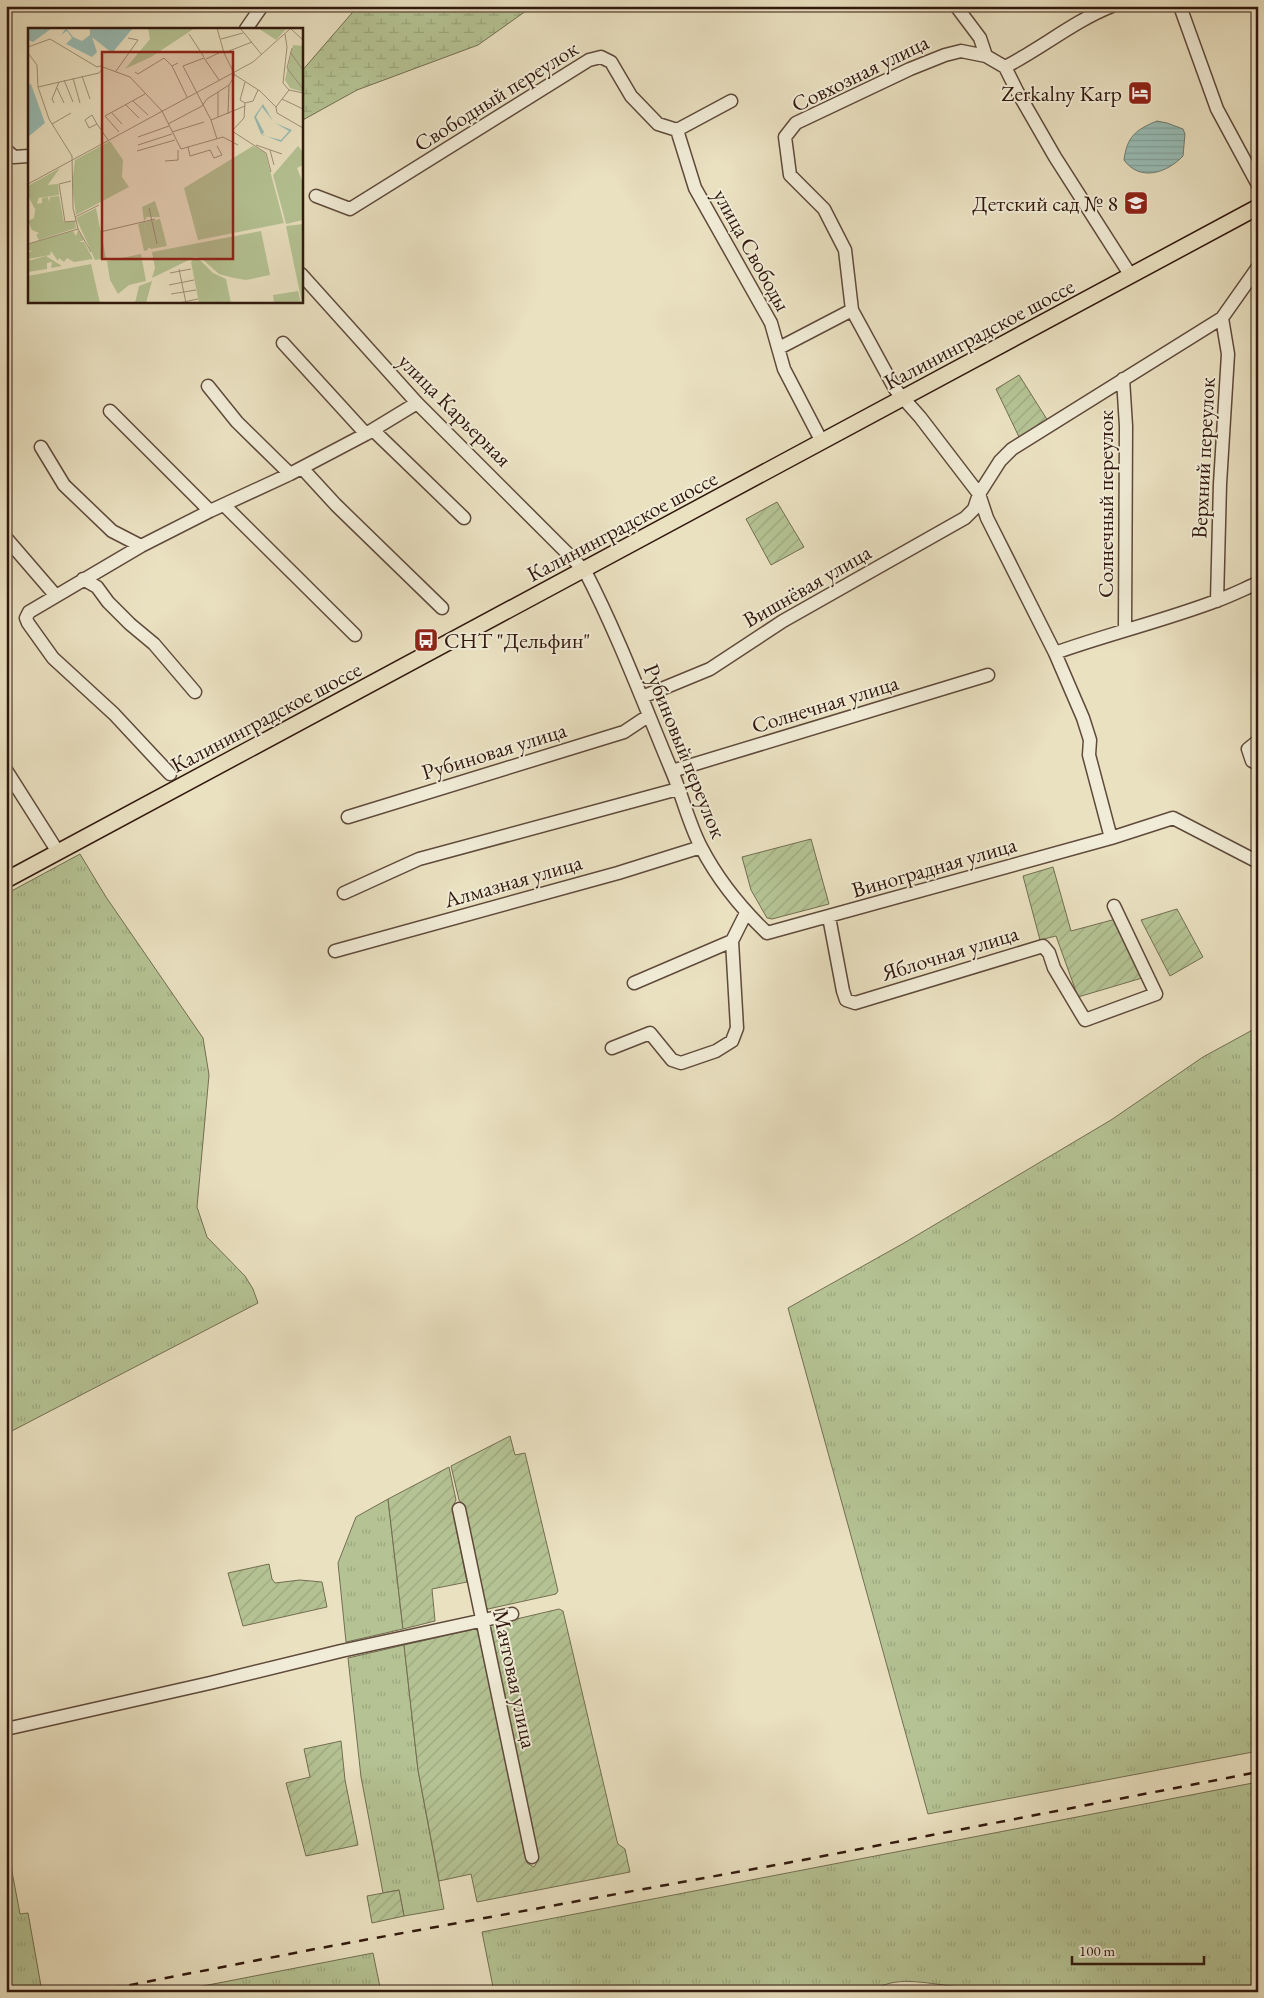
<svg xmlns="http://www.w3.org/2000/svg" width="1264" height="1998" font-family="'EB Garamond',serif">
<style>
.grass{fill:url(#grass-tufts);stroke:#736e51}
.wetland{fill:url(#wetland-marsh);stroke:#736e51}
.garden{fill:url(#garden-furrows);stroke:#736e51}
.water{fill:url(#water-rules);stroke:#6f7b73}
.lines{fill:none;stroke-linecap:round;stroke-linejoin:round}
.minor-casing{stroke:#5f4a3b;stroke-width:15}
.major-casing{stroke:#31180e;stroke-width:18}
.minor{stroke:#f1ecd7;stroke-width:12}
.major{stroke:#eae1c1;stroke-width:15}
.rail{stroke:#31180e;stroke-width:2.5;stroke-dasharray:9 9;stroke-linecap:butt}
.labels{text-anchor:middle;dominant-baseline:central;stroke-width:4;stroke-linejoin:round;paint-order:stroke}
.street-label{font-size:22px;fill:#31180e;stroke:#f1ecd7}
.poi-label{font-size:22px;fill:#31180e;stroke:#f1ecd7;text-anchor:end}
.inset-road{fill:none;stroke:#a09179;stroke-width:1}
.view{fill:#8f2418;fill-opacity:0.15;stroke:#8f2418;stroke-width:2.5}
.inset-edge{fill:none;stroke:#31180e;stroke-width:2.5}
</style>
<defs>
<pattern id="grass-tufts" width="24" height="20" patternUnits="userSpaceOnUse" patternTransform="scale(1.25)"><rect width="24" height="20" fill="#b5c394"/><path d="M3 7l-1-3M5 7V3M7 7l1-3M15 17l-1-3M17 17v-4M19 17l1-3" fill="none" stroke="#9ca77e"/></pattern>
<pattern id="wetland-marsh" width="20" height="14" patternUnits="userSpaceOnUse" patternTransform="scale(1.25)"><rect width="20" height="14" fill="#b5c394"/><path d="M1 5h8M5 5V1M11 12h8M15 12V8" fill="none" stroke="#9ca77e"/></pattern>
<pattern id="garden-furrows" width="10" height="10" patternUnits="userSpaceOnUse" patternTransform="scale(1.25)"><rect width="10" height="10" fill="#b5c394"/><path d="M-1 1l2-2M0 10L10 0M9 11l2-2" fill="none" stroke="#9ca77e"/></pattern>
<pattern id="water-rules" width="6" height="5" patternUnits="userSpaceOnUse" patternTransform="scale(1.25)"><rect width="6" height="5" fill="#98bdb6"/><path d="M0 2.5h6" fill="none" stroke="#83a29b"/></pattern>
</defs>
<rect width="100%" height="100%" fill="#eae1c1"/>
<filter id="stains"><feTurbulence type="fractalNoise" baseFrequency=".004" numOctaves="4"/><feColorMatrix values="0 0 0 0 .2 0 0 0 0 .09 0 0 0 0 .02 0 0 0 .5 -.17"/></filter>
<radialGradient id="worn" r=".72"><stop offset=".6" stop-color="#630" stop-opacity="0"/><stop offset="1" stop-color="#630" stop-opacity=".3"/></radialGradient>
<path class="grass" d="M80,854l26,43 97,141 6,37 -12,132 10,30 38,39 8,13 5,14 -252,131v-540z
M1258,1027v724l-330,63 -140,-506 116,-65 207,-123 92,-63z
M388,1499l15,130 -57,13 -8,-79 18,-46z
M404,1645l14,125 26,139 -40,7 -5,-26 -16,3 -22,-116 -13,-119z
M1258,1782v210h-298l-7,-6c-25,-2 -60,-12 -81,6h-378l-12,-60z
M6,1840l14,74 8,-1 13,73 -35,6z
M373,1953l8,39h-209z"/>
<path class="wetland" d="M358,6h175l-55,39 -121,45 -56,31v-49z"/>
<path class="garden" d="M1019,375l29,46 -28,18 -24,-50z
M777,502l27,45 -33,18 -25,-46z
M811,839l18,65 -57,15 -5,-1 -16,-28 -9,-33z
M1053,867l18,64 45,-12 26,59 -64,19 -22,-61 -16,4 -17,-64z
M1177,909l26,48 -33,19 -29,-56z
M510,1436l5,19 10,-2 33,138 -2,3 -68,15 -3,-2 -22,-101 -4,-6 -8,-34z
M449,1467l7,33 -4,8 15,74 -35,7 3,32 -32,8 -15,-130z
M269,1564l3,15 3,4 25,-3 22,2 5,25 -84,19 -15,-53z
M559,1609l4,2 54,230 1,3 7,5 5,23 -153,30 -6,-28 -32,7 -21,-111 -14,-125 71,-16 3,2 49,232 7,4 4,-7 -49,-232 2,-3z
M341,1741l4,39 13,65 -52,11 -20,-73 24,-6 -6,-28z
M399,1890l5,26 -32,7 -5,-27z"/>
<path class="water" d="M1157,121l10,2 16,6 2,5 -2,22c-16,17 -43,26 -59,4 3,-23 11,-30 33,-39z"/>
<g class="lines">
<defs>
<path id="minor" d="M956,6l24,32 6,18
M1181,9l36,100 41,76
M246,29l16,-23
M1005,67c37,-19 69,-46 107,-61
M731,101l-54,29 18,58 76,135 13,46 38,73
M6,150l8,7 15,-1
M316,196l34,13 239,-149 12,-3 10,5 20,34 27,28 19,6
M301,274l116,129 168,168c33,64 58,131 86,198 11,25 17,53 30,78 17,33 40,61 66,86l344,-95 62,-20 85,44
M283,343l83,91
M779,348l73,-38
M1123,379l3,47 -1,204
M208,386l29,36 53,52
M110,411l100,100
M373,430l91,88
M41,447l23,38 48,46 29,15
M302,468l34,37 106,103
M224,505l131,130
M6,538l50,58
M83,579l14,8 11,15 22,22 24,20 41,48
M1217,601l3,-117 8,-130 -6,-36
M1055,653c53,-19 108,-32 161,-52 14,-5 28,-12 42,-18
M642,697l68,-28 73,-48 182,-103 9,-9 5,-15 21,-33 12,-12 210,-131 36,-51
M1258,741l-10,8 4,12 6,3
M6,770l52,82
M672,771l316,-96
M170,774l-56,-60 -61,-56 -25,-35 -2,-5 3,-6 112,-66 69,-35 80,-37 76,-40 51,-31
M348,817l276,-85 24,-16
M1111,838l-22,-83 1,-15 -7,-22 -28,-65 -68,-135 -8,-24 -59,-77 -25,-28 -43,-79 -7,-60 -21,-41 -34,-34 -5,-38 11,-14 114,-54 35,-14 16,-4 25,5 19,11 12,24 38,66 76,119
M344,893l75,-34 259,-70
M829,917l14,74 3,9 9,3 188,-57 6,7 5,15 31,52 71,-26 -42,-88
M335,951l283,-78 83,-26
M634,983l98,-42 14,-28
M612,1048l38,-15 22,27 9,3 35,-12 16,-10 5,-13 -5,-87
M459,1509l73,348
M6,1729l204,-46 131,-32 171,-37"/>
<path id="major" d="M6,880l1252,-673"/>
</defs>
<use href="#minor" class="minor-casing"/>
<use href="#major" class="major-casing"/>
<use href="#minor" class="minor"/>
<use href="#major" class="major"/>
<path class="rail" d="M94,1992l221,-43 488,-89 455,-88"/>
</g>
<defs>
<symbol id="hotel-square" viewBox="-11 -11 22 22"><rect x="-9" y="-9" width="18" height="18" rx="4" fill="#8f2418" stroke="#f1ecd7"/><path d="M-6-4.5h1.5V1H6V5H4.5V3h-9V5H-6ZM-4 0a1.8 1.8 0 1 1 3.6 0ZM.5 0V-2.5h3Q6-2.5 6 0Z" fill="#fff"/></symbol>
<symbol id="school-square" viewBox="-11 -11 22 22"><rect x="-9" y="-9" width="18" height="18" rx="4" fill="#8f2418" stroke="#f1ecd7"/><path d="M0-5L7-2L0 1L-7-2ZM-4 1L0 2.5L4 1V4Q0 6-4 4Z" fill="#fff"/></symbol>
<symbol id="bus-square" viewBox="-11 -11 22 22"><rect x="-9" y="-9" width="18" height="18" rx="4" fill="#8f2418" stroke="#f1ecd7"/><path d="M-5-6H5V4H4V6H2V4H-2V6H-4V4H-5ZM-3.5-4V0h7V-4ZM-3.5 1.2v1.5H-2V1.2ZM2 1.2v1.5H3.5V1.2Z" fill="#fff"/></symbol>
</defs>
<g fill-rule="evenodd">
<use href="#hotel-square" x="1126" y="79" width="28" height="28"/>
<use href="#school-square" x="1122" y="189" width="28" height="28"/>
<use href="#bus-square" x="412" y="626" width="28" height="28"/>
</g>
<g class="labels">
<g class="street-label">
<text transform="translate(860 73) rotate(-26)">Совхозная улица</text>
<text transform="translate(496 96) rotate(-32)">Свободный переулок</text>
<text transform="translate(752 250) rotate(61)">улица Свободы</text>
<text transform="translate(979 334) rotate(-28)">Калининградское шоссе</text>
<text transform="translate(455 410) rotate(45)">улица Карьерная</text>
<text transform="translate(1203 458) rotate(-87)">Верхний переулок</text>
<text transform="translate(1105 504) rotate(-90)">Солнечный переулок</text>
<text transform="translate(622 526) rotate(-28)">Калининградское шоссе</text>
<text transform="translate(807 586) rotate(-30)">Вишнёвая улица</text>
<text transform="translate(825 704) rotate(-17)">Солнечная улица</text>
<text transform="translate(266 717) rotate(-28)">Калининградское шоссе</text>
<text transform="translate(494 751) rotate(-17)">Рубиновая улица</text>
<text transform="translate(685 751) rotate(68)">Рубиновый переулок</text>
<text transform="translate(934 867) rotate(-16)">Виноградная улица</text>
<text transform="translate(513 881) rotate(-16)">Алмазная улица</text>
<text transform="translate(950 953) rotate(-17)">Яблочная улица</text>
<text transform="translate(515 1679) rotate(78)">Мачтовая улица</text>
</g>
<g class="poi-label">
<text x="1122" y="93">Zerkalny Karp</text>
<text x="1118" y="203">Детский сад № 8</text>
<text x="444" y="640" text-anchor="start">СНТ "Дельфин"</text>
</g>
</g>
<g transform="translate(28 28)">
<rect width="275" height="275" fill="#eae1c1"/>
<path d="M82,113l13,19 -1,17 7,10 -53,28 -4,-30 3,-25zM225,118l12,6 19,71 -86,17 -14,-52zM270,118l5,6v13l-6,3 6,15v37l-17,4 -13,-49zM32,140l-21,29 -4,12 -7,-13v-10zM68,180l10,50 -11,2 -19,-42zM116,194l4,28 -4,1 -6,-27zM275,196v79h-1l-16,-77zM233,203l9,44 -24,5 -12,-2 -15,-4 -18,-16 -6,-1 -43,21 3,-10 -3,-16zM113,226l5,27 -17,4 -11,9 -8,-14 -3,-19zM166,231l6,1 13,13 13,6 5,24h-32l-8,-41zM63,236l9,39h-72v-27zM124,253l-6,22h-11l4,-17zM270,263l3,12h-27l-1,-8z" fill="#b5c394"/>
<path d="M120,0h47l-44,29 -26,12 25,-30zM230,0h27l1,1 -10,11z" fill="#b5c394"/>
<path d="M265,17l10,1v46l-13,-4 -5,-8zM30,156l1,11 -21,3 9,-13zM31,168l5,26 11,-1 1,7 -37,12 -3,-5 3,-2 -7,-3 -4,-9 6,-3 2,-14 6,-1v-5l6,-1 1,5 1,-5zM127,173l5,16h-13l-3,4 -2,-14zM132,191l7,27 -16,3 -4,-2 -3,-25zM50,202l6,10 -5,2h5l9,17 -19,3 -7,-4 -3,4 -5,-4 -1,3 -7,-10 -1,4 -22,4v-6l4,-2 -4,-1v-6l45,-13 3,5zM18,228l16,10 -11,2 1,-6 -5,1v6l-19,3v-11z" fill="#b5c394"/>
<path d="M0,0h24l-19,14 -5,-2zM38,0l7,9 9,4 8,-6v-7h43l-21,25 -20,-16 5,15 -5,5 -26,-13 6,-6 -5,-7 -6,4zM3,56l14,39 -17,14v-52zM235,76l10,17 -11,-14 -6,10 8,15 -2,3 19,5 8,-9 -14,-8 17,7 -11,12 -20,-8 -7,-17z" fill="#98bdb6"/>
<path class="inset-road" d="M189,0l7,25 28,-11M212,0l22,27M263,1l12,11M161,6l15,23M257,6l2,13 -4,36 6,7 14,3M193,11l22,-6M0,19l22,-8 47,28 3,-1 30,11 32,34 19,38 42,-12 15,8M264,20l-5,20 16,21M262,24l13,18M0,25l9,12 1,22 11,32 23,37 1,52 5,21 13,23M196,25l11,22 25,16 16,16 1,6 26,15M178,31l17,-8M150,35l-6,3 15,31M88,43l22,-31 -10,-2M107,44l3,2 26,-16 8,8M54,48l8,23M45,50l7,25M36,52l9,22M10,59l61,-14 4,-5M29,60l7,15M190,64v25M254,71l21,10M105,73l15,14M26,75l-2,-4 7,-17M217,75l-1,15 -12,13 34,22 5,19M217,75l-5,-3 5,-18M217,75l8,-2 5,-11M97,76l14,14M248,79l13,-17M83,84l11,12M200,86l1,-29M183,92l34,-14M24,96l19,-11M69,96l-5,-9 -7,5 4,8 8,-4 11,16M140,96l34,-18 5,-7 22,-14 6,-10M91,104l-14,-16 40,-22M144,104l32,-10M110,109l31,-11M189,111l-6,-19 -28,-54 21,-8 15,22M110,117l34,-11M228,117l26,9M160,119l2,9 20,-6 4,8 8,-3 -5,-9M242,122l4,15M109,123l38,-11M137,133l13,-1v-10M43,153l-12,3 6,38 11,-1M0,156l225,-122 38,-34M121,180l8,36M47,189l24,-12M72,204l55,-13M0,216l50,-15M151,241l7,34M142,245l21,-4M141,257l25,-5M143,266l25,-4M151,275l19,-4"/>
<path class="view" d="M74,24h131v207h-131z"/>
<rect width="275" height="275" class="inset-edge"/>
</g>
<rect width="1264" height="1998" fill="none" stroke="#eae1c1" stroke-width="25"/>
<rect x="8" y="8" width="1249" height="1983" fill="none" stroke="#31180e" stroke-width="2.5"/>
<rect x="12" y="12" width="1239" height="1973" fill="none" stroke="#31180e"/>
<path d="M1072 1956v8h132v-8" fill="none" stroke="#31180e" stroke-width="2.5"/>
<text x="1079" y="1956" font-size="15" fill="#31180e" stroke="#f1ecd7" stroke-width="4" paint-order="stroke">100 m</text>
<rect width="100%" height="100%" filter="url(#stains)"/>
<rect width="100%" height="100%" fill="url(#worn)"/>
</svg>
